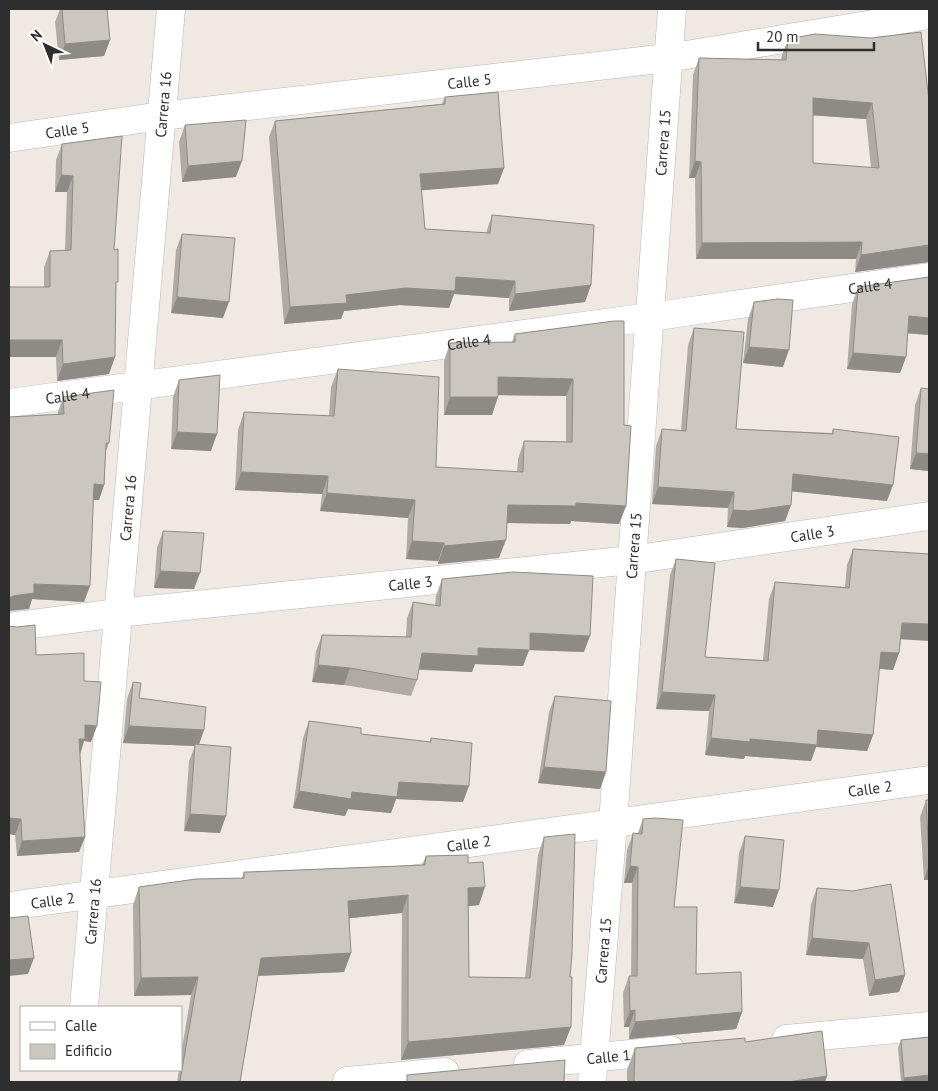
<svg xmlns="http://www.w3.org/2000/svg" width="938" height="1091" font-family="'PT Sans',sans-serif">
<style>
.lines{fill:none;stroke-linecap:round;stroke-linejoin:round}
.minor-casing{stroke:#b4b7c1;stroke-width:29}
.minor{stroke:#fff;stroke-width:28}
.wall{fill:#afaba4;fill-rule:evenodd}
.shaded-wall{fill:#8e8b86}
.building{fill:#cbc7bf;stroke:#8e8b86;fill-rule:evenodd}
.labels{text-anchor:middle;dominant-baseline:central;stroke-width:4;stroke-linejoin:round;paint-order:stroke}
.street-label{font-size:15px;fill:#2e2e2e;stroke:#fff}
</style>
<rect width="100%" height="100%" fill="#efe9e1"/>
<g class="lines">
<defs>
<g id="minor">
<path id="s1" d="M9,138l152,-22 507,-58 261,-43"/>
<path id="s2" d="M9,403l641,-86 279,-40"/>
<path id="s3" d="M9,627l109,-14 513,-53 298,-44"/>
<path id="s4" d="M9,906l920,-126"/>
<path id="s5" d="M84,1007l87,-998"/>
<path d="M786,1039l143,-13"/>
<path id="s6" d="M528,1064l143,-14"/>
<path d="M347,1081l98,-9"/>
<path id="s7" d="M592,1082l21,-259 59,-814"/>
</g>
</defs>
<use href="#minor" class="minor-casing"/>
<use href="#minor" class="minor"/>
</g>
<path class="wall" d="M60,9h47l3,31 -6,16 -45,4 -4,-38z
M788,39l141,62v161l-74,10 1,-13h-160l-1,-81h-6l4,-103 6,-17 82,2 1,-5zM813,115l53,4 5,49 -58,-5z
M445,97l59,71 -6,16 -77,6 4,39 61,4 6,-18 99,70 -6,17 -76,9v-13l-55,-4 -5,14 -49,-3 -56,6 -3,8 -57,5 -15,-187 6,-16 167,-17z
M185,125l51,52 -54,5 -3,-40z
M62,144l52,106 2,37 -7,87 -52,7 -1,-24h-47v-70h35v-20l6,-16 15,-1 2,-58h-12l1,-32z
M182,234l41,84 -52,-5 5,-63z
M929,277v58l-21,-2 -2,24 -6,16 -53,-4 5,-65 6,-17z
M754,302l29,65 -40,-4 5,-44z
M614,321l10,104 2,81 -7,18 -48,-3 -1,3 -63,-1 -8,35 -61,6v-3l-32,-2 2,-41 -88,-7 2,-17 -87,-4 3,-60 6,-18 85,4 2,-29 7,-18 98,98 81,5 1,-13 6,-18 42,1v-46l-68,-1 -6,20h-48v-54l6,-18 62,-1 3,-8z
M694,328l42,101 96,4 1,-4 54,72 -95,-10 -1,14 -6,16 -42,7 -16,-1 1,-19 -76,-4 4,-58 6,-17 19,1 7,-85z
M179,380l32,71 -40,-2 2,-52z
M921,388l8,1v82l-19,-2 5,-64z
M63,397l46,46 -3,8 -2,34 -5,15h-6l-9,102 -52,-3 -3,10 29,-197z
M163,531l31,58 -40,-1 3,-40z
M853,549l48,90 -2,14 -6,17 -14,-1 -6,66 -6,16 -51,-4 -5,14 -66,-5 -1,3 -39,-4 4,-44 -53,-2 14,-134 6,-16 29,98 58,3 6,-61 6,-17 70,5 2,-22z
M442,579l142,73 -55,-2 -6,16 -48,-2 -3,8 -53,-2 -2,10 -6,16 -67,-11 -32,-3 4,-31 6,-16 84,2 1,-19 6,-16 22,4 1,-10z
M9,626l27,29 48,26 7,61 -7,-1 -4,12 5,84 -6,15 -62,4 -2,-21 -6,-1z
M133,682l6,16 65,32 -5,14 21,89 -36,-2 5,-70 6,-15 -72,-3 4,-44z
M555,696l51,76 -6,17 -62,-6 11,-71z
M309,721l52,13 69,8 1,-4 32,64 -67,-3 -5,14 -43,-4 -3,7 -52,-8 10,-70z
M926,800h3v80h-5l-4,-63z
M643,819l31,88 22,67 46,38 -6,17 -107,10v-12h-5l-1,-34 6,-17h2l1,-93h-8l3,-33 6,-17h5z
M745,836l28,71 -39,-4 5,-50z
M544,837l20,208 -163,15 1,-147 -53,5 2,35 -7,19 -86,4 -18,106h-63l2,-12h2v-16l10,-59 -57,1 -1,-91 6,-18 103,-9 2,-6 178,-7 4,-9 42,7 11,42 -11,1 1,71 56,1 13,-123z
M817,888l36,3 52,84 -6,17 -30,4 -6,-37 -57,-4 5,-51z
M901,1040l28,42h-28l-3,-34z
M745,1042l82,34 -2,6h-198v-12l8,-22z"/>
<path class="shaded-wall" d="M110,40l-6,16 -45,4 6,-16z
M813,98l59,5 -6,16 -59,-4z
M242,161l-6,16 -54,5 6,-16z
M695,161l6,1 -6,16h-6z
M504,168l-6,16 -84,7 6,-17z
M61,175l12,1 -6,16h-12z
M862,242l-6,17h-160l6,-16z
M929,245v17l-74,10 6,-17z
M456,277l59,4 -6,17 -55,-4 -5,14 -49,-3 -56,6 -3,8 -57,5 6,-17 56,-12z
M591,285l-6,17 -76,9 6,-17z
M177,297l52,5 -6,16 -52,-5z
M909,316l20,2v17l-26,-2z
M9,340h53l-6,17h-47z
M749,347l40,3 -6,17 -40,-4z
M853,353l53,4 -6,16 -53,-4z
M115,357l-6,17 -52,7 6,-17z
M498,377l75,2 -7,17 -74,-1z
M450,397h48l-6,18h-48z
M177,432l40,2 -6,17 -40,-2z
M916,453l13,1v17l-19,-2z
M241,472l87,4 -6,18 -87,-4z
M793,474l100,11 -6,16 -100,-10z
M94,484l10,1 -5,15h-11z
M658,487l76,5 -6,16 -76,-4z
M327,493l88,7 -7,18 -88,-7z
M576,503l50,3 -7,18 -48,-3 -1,3 -69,-1 7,-18z
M791,505l-6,16 -42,7 -16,-1 6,-17z
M506,540l-7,18 -61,6 6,-18z
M412,541l32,2 -6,18 -32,-2z
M160,571l40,2 -6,16 -40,-1z
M34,584l56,2 -6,16 -52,-3 -3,10 -20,2v-13z
M902,623l27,1v17l-33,-2z
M530,633l60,3 -6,16 -55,-2 -6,16 -48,-2 -3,8 -56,-3 6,-16 56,-5z
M881,652l18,1 -6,17 -18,-2z
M318,665l32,3 -6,17 -32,-3z
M662,692l53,3 -6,16 -53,-2z
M85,725l12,1 -6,16 -7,-1 -4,14 -1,-16z
M129,726l75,4 -6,17 -3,-3v2l-72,-3z
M818,730l55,5 -6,16 -51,-4 -5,14 -66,-5 -1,3 -39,-4 6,-17 39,1z
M544,767l62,5 -6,17 -62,-6z
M399,782l70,4 -6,16 -67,-3 -5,14 -43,-4 -3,7 -52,-8 6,-17z
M190,814l36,2 -6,17 -36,-2z
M9,818l12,1 -6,16 -6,-1z
M85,837l-6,15 -62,4 5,-15z
M929,864v16h-5z
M630,866l8,1 -6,16h-8z
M485,887l-6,18 -18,2 7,-19z
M740,887l39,3 -6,17 -39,-4z
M408,895l-6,18 -60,6 6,-18z
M812,938l57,5 -6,16 -57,-4z
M351,953l-7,19 -90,4 7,-18z
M34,958l-6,16 -19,2v-16z
M905,975l-6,17 -30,4 6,-16z
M198,977l-7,18 -57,1 7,-18z
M635,1010l-6,17h-5l6,-16z
M742,1012l-6,17 -107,10 6,-17z
M571,1027l-7,18 -163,15 7,-18z
M929,1075v7h-26l1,-4z
M827,1076l-2,6h-37z"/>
<path class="building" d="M62,9h45l3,31 -45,4z
M921,32l8,69v144l-68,10 1,-13 -160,1 -1,-81 -6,-1 4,-103 87,2 2,-21 27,-5 56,4zM813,98l59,5 7,65 -66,-5z
M498,92l6,76 -84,6 5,55 65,4 2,-18 102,10 -3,60 -76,9v-13l-59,-4 -1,14 -49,-3 -60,7 1,8 -57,4 -15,-186 170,-17v-7z
M246,120l-4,41 -54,5 -3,-41z
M122,136l-8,114 4,-1v33h-2l-1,75 -52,7 -1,-24h-53v-53h41v-36l21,-1 2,-74 -12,-1 1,-31z
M182,234l53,4 -6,64 -52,-5z
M929,277v41l-20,-2 -3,41 -53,-4 5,-66z
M778,299l15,1 -4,50 -40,-3 5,-45z
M614,321h10v104l7,1 -5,80 -50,-3v3l-68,-1 -2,35 -62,6v-3l-32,-2 3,-41 -88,-7 1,-17 -87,-4 3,-60 90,4 4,-47 101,8 -3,90 87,5 1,-31 48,1 1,-63 -75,-2v20h-48v-54l65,-1v-8z
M694,328l50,4 -8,97 97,5v-5l66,8 -6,48 -100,-11 -2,31 -42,6 -16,-1 1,-18 -76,-5 4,-58 24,2z
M220,375l-3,59 -40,-2 2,-52z
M921,388l8,1v65l-13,-1z
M114,390l-5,53h-3l-2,42 -10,-1 -4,102 -56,-2v9l-21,3 -4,2v-181l55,-3 -1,-17z
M163,531l41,2 -4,40 -40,-2z
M853,549l76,5v70l-27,-1 -3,30 -18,-1 -8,83 -55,-5 -1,15 -67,-6v3l-39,-4 4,-43 -53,-3 14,-133 39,4 -10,94 63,4 7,-79 74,6z
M513,572l80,4 -3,60 -60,-3v17l-52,-2v8l-56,-3 -5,27 -67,-12 -32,-3 4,-30 89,2 2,-35 27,4 2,-27z
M35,625l1,30 48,-2v28l17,1 -4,44 -12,-1v14h-6l6,98 -63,4 -1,-22 -12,-1v-192l8,1z
M133,682l8,1 -2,15 67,9 -2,23 -75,-4z
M555,696l56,5 -5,71 -62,-5z
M309,721l52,7v6l70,8v-4l41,5 -3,43 -70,-4 -2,15 -45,-5 -1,7 -52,-8z
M195,744l36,3 -5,69 -36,-2z
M926,800h3v58z
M655,818l28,2 -9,87h23l-1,67 45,-2 1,40 -107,10v-12l-5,1 -1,-35h8l1,-109 -8,-1 3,-33 9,1 1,-15z
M575,834l-3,120 -2,23h2l-1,50 -163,15v-147l-60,6 3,52 -90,5 -21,124h-52l-8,-1 18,-104 -57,1 -2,-91 57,-8 48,-1v-6h5l176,-7 1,-9 42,-1v8l15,-1 2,25 -17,1 1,89 61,1 14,-141z
M745,836l39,4 -5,50 -39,-3z
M891,884l14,91 -30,5 -6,-37 -57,-5 5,-50 36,3z
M28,916l6,42 -25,2v-42z
M822,1031l5,45 -39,6h-154l1,-34 110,-10v4z
M929,1037v38l-25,3 -3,-38z
M565,1060l-1,22h-157v-7z"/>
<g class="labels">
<g class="street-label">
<text stroke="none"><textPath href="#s1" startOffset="464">Calle 5</textPath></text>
<text stroke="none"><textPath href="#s5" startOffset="906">Carrera 16</textPath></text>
<text stroke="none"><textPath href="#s1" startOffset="59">Calle 5</textPath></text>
<text stroke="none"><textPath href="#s7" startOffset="942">Carrera 15</textPath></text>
<text stroke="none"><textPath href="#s2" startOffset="869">Calle 4</textPath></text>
<text stroke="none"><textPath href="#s2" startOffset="464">Calle 4</textPath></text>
<text stroke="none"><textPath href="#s2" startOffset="59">Calle 4</textPath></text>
<text stroke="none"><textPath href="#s5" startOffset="501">Carrera 16</textPath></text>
<text stroke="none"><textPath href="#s3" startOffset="809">Calle 3</textPath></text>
<text stroke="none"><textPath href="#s7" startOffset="538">Carrera 15</textPath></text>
<text stroke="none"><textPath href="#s3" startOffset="404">Calle 3</textPath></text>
<text stroke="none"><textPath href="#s4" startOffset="869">Calle 2</textPath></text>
<text stroke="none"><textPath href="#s4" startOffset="464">Calle 2</textPath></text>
<text stroke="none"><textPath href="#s4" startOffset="44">Calle 2</textPath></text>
<text stroke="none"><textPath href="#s5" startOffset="96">Carrera 16</textPath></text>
<text stroke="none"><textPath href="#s7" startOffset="132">Carrera 15</textPath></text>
<text stroke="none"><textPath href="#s6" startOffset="81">Calle 1</textPath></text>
</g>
</g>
<rect width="938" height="1091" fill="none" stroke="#2e2e2e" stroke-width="20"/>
<rect x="20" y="1006" width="162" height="65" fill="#ffffff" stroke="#ababab"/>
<rect x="30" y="1022" width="25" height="8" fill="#ffffff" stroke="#ababab"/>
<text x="65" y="1031" font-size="15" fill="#2e2e2e">Calle</text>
<rect x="30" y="1044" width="25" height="15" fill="#cbc7bf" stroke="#ababab"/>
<text x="65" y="1056" font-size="15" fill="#2e2e2e">Edificio</text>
<g transform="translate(45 45) rotate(317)" stroke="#ffffff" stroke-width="4" paint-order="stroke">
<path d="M0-4L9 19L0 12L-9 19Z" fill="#2e2e2e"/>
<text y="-8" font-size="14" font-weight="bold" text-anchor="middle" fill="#2e2e2e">N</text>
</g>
<path d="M758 42v8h116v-8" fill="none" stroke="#2e2e2e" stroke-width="2.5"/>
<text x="766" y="42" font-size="15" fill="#2e2e2e" stroke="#ffffff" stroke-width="4" paint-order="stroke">20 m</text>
</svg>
